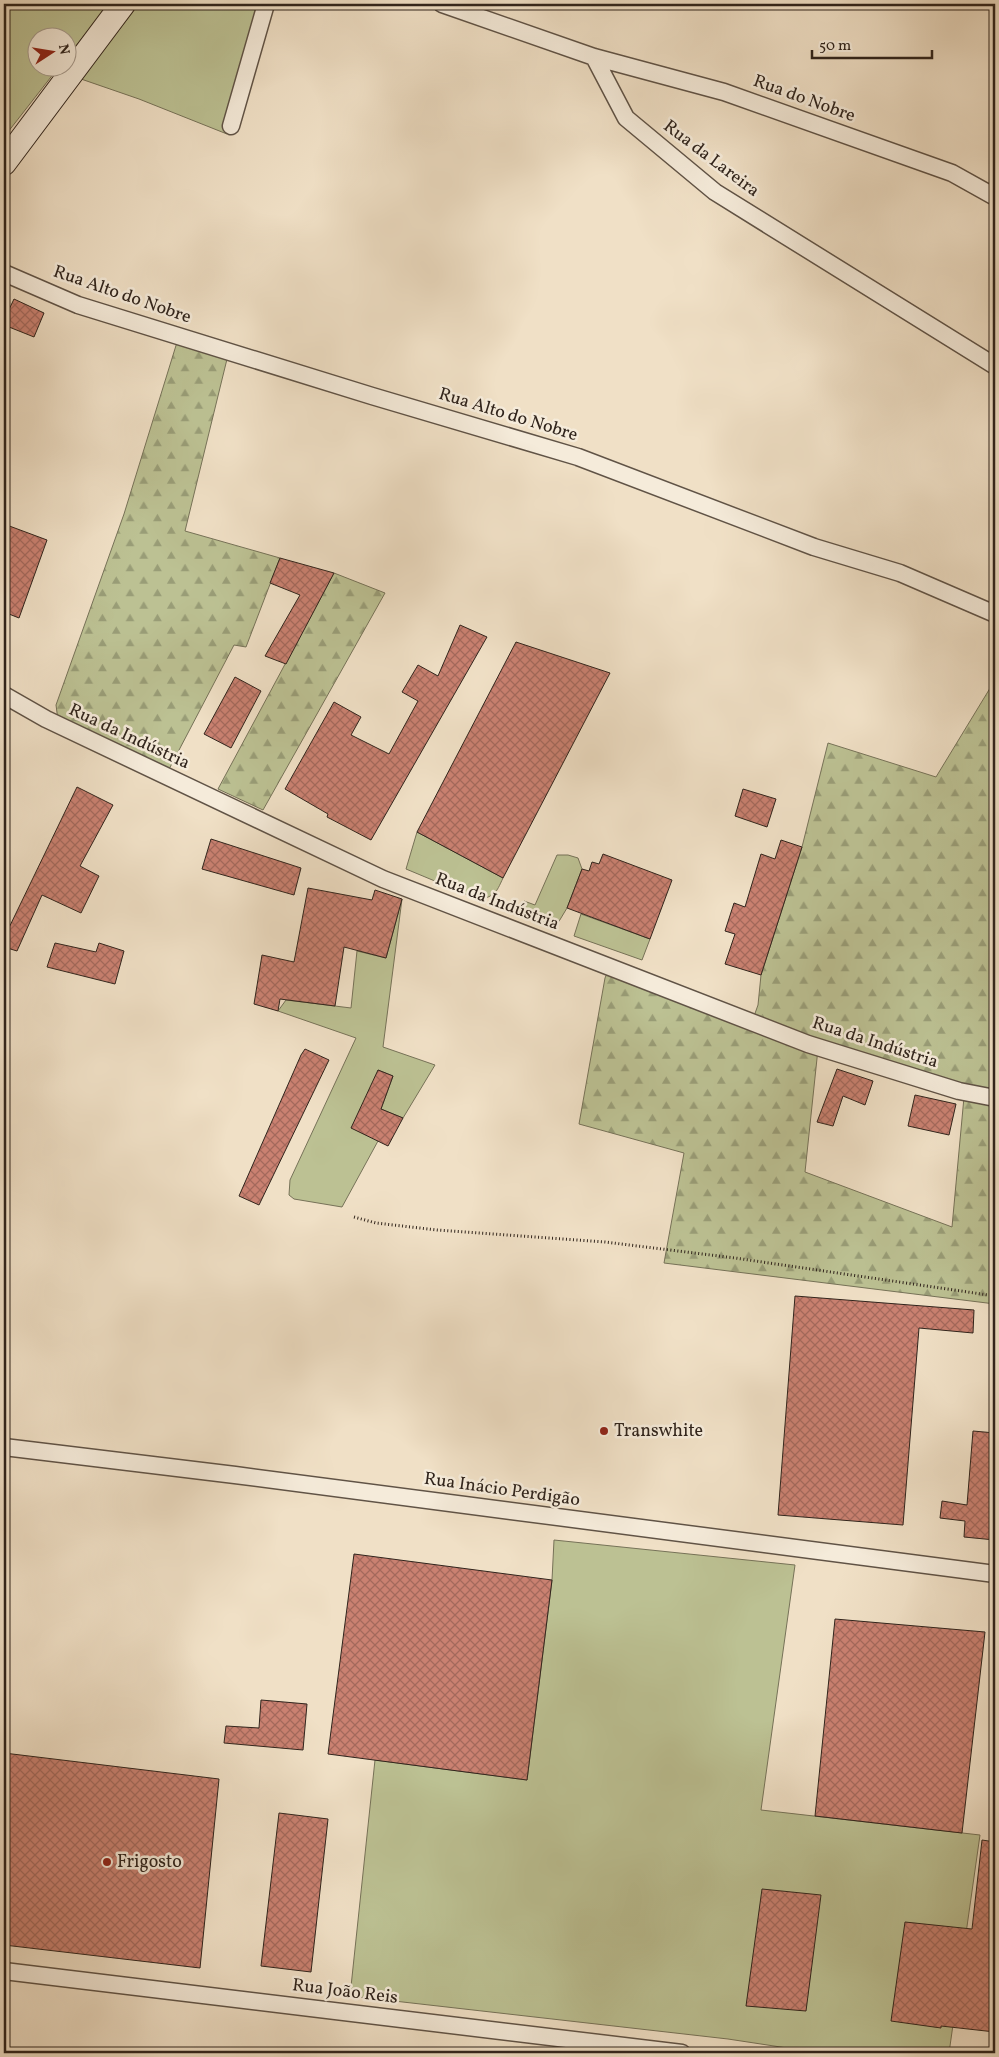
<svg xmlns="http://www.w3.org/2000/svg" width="999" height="2057" font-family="Vollkorn,serif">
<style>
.green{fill:#bcc193;stroke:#767258}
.forest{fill:url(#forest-firs);stroke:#767258}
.building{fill:url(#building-cross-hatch);stroke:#30241c}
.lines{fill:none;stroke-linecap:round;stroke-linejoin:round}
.minor-casing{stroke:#605346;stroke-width:19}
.secondary-casing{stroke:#30241c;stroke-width:26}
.path{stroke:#30241c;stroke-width:3;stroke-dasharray:1 2.5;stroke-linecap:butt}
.minor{stroke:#f5ebda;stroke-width:16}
.secondary{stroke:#f5ebda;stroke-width:24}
.poi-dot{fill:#8f2418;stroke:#f5ebda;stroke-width:2}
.labels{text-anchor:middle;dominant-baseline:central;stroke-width:5;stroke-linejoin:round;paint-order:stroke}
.street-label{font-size:18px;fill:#30241c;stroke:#f5ebda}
.poi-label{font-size:18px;fill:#30241c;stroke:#f5ebda;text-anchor:start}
</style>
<defs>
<pattern id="forest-firs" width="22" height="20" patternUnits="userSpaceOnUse" patternTransform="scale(1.25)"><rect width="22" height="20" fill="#bcc193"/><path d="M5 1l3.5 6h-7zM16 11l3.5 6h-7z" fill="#999d77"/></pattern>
<pattern id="building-cross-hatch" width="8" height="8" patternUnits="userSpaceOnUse" patternTransform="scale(1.25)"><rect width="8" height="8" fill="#ca8171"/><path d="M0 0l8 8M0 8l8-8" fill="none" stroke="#a4695c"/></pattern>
</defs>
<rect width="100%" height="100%" fill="#f0e0c6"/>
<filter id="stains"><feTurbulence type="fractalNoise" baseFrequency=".004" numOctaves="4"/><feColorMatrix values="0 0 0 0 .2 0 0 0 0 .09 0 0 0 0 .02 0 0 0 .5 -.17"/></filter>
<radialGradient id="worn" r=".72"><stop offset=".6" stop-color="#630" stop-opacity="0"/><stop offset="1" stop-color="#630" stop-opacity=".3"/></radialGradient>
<path class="green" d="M4,4h105l-41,52v-18h-30v30h20l-54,69z
M139,4h127l-39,130 -88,-35 -58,-20z
M417,832l86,46c-7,15 -8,19 -25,21l-72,-30z
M557,855h11l10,3 4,11 -15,39 -12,20 -36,-17 5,-10 11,4z
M402,899l-19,148 52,18 -32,53 -22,-9 12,-33 -15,-6v71l-36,66 -48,-8 -5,-4 1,-15 66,-142 -78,-27 8,-11 65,8 6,-57 29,7z
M581,914l69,25 -8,21 -68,-24z
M554,1540l241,25 -34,245 219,25 -31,218h-129l-92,-14 -378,-43 25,-236 152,20 25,-200z"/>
<path class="forest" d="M178,339l50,16 -43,176 95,27 -34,89 -12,-2 -67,128 -109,-53 -2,-15 68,-191z
M334,573l51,20 -122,217 -45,-21z
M995,680v417l-242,-78 5,-14 3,-30 41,-128 26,-104 108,34z
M608,971l210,78 -13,123 147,55 12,-130 31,7v200l-331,-41 20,-110 -105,-29 26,-146z"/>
<path class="building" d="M14,299l30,14 -10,24 -30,-12v-5z
M4,524l43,16 -28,78 -15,-6z
M280,558l54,15 -48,91 -21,-8 35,-61 -30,-12z
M460,625l27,12 -116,203 -44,-23 1,-3 -43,-25 49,-87 27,15 -10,18 38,19 29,-53 -16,-9 16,-27 20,11z
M516,642l94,31 -107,205 -86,-46z
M235,677l26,14 -30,57 -27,-14z
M77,787l36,18 -33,61 19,10 -18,37 -39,-18 -25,56 -13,-4v-9z
M743,789l33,10 -9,28 -32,-11z
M211,839l90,29 -7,27 -92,-26z
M781,840l21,7 -41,128 -36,-11 10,-30 -10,-3 9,-28 11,4 16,-53 14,5z
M603,854l69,26 -22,59 -83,-31 15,-39 7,2 3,-9 7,2z
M308,888l64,12 3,-10 27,9 -16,59 -42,-11 -9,59 -55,-7 -2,12 -24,-7 8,-49 32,7z
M55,943l41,9 3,-9 25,8 -9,33 -68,-17z
M305,1049l24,11 -70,145 -20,-9 62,-141z
M837,1069l36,12 -8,24 -22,-9 -10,30 -16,-4z
M378,1070l15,6 -12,33 22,9 -15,28 -37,-18z
M915,1095l41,9 -7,31 -41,-9z
M795,1296l179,14 -1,23 -54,-5 -16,197 -125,-10z
M973,1431l22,2v107l-31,-3 1,-16 -25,-3 2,-17 25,4z
M354,1554l198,26 -25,200 -199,-26z
M835,1619l150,13 -23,201 -147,-17z
M261,1700l46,4 -4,46 -79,-7 2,-17 33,2z
M4,1753l215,26 -19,189 -196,-23z
M279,1813l49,6 -17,153 -50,-6z
M982,1840l13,2v190l-54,-6v2l-50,-7 14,-99 67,7z
M762,1889l59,6 -15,116 -60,-5z"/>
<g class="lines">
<defs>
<path id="minor" d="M442,4l152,53 130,35 228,81 43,24
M594,57l32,61 89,74 280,174
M231,126l35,-122
M4,273l74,32 294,91 206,61 236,90 86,26 95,41
M4,695l42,24 337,160 425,165 151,47 36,7
M4,1447l231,28 760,99
M4,1971l678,82"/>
<path id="secondary" d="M4,163l119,-159"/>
</defs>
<use href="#minor" class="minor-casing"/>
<use href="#secondary" class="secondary-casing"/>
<path class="path" d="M354,1217l22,6 61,7 168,12 130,16 260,38"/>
<use href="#minor" class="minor"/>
<use href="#secondary" class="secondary"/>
</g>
<g class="poi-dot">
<circle cx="604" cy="1431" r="5"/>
<circle cx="107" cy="1862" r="5"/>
</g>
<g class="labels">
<g class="street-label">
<text transform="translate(804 99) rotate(20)">Rua do Nobre</text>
<text transform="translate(711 159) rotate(37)">Rua da Lareira</text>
<text transform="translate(122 295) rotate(19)">Rua Alto do Nobre</text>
<text transform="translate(508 415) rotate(17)">Rua Alto do Nobre</text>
<text transform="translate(129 737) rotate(25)">Rua da Indústria</text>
<text transform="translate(497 902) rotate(21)">Rua da Indústria</text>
<text transform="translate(875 1043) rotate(18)">Rua da Indústria</text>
<text transform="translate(502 1490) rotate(8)">Rua Inácio Perdigão</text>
<text transform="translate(345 1992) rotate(7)">Rua João Reis</text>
</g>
<g class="poi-label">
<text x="614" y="1431">Transwhite</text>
<text x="117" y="1862">Frigosto</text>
</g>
</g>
<rect width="999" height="2057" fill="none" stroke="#f0e0c6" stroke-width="20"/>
<rect x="5" y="5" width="989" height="2047" fill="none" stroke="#30241c" stroke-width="2.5"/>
<rect x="10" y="10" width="979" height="2037" fill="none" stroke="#30241c"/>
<g transform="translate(52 52) rotate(78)"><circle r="24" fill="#f5ebda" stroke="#a69b8e"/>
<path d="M0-4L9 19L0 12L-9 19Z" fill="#8f2418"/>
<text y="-8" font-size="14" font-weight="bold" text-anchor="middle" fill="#30241c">N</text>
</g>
<path d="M812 50v8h120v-8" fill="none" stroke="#30241c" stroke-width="2.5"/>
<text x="819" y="50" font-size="15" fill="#30241c" stroke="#f5ebda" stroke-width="4" paint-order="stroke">50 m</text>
<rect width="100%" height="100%" filter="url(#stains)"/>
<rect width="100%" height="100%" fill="url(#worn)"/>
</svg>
